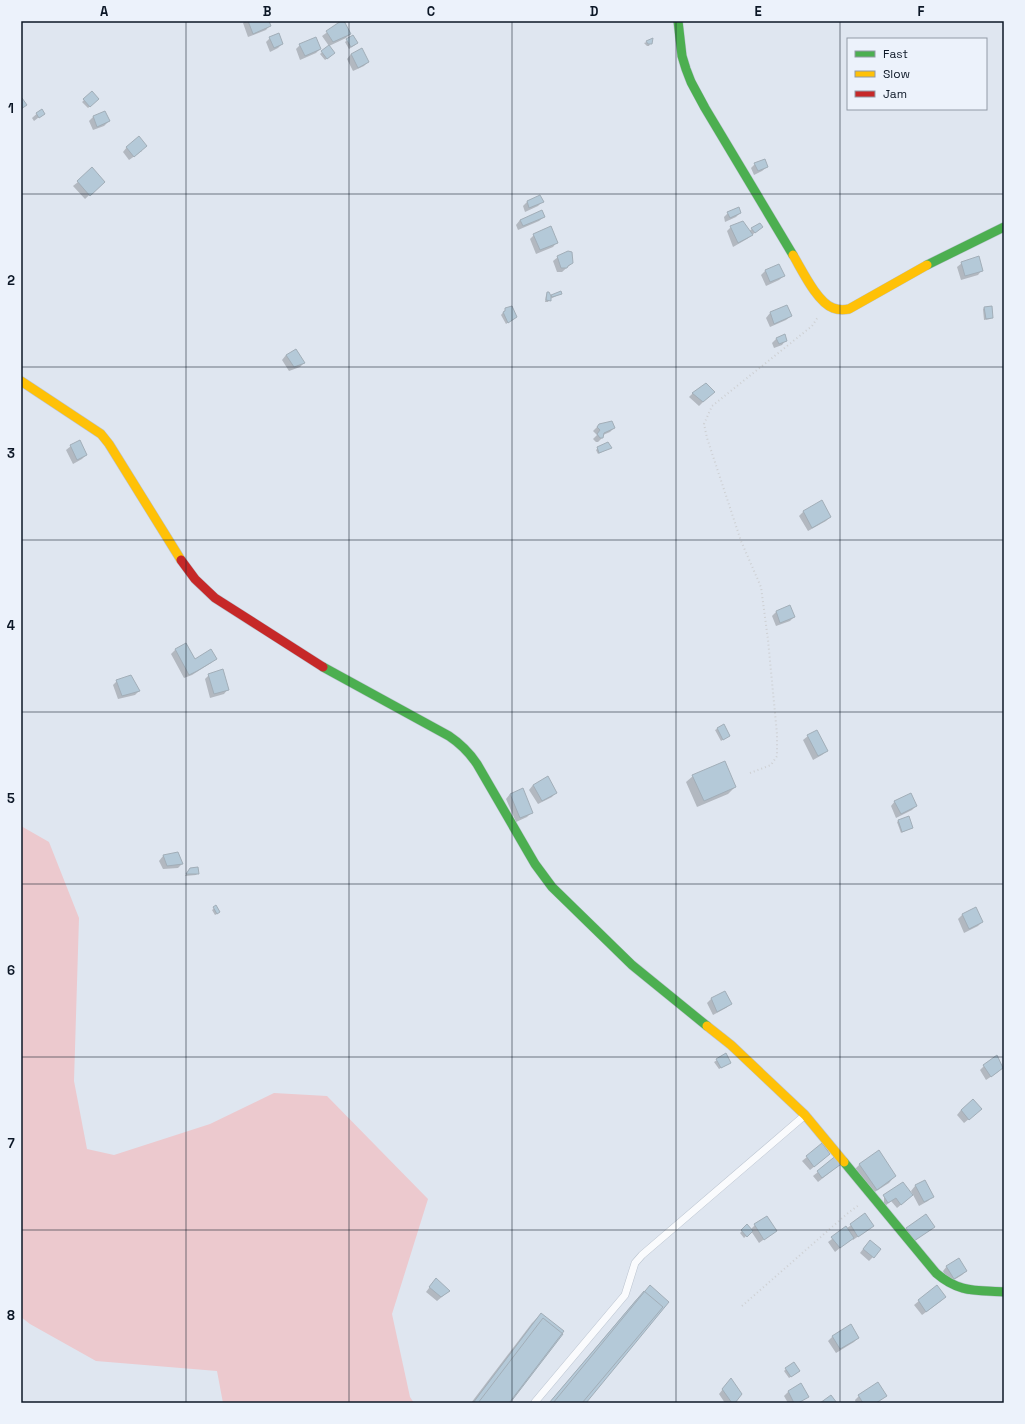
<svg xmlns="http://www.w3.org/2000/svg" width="1025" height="1424" font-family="'Space Grotesk',sans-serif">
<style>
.green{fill:#ecc9ce}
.shadow{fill:#0003}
.building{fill:#b4c9d8;stroke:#a2aeb8}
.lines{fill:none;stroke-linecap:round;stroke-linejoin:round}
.lane-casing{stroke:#bac3cf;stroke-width:8}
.fast-casing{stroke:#bac3cf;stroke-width:10}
.slow-casing{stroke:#bac3cf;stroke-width:10}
.jam-casing{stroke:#bac3cf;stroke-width:10}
.path{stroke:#ced0d3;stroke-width:2;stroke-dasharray:1 3;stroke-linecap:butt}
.lane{stroke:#fafbfd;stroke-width:7}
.fast{stroke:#4caf50;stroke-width:9}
.slow{stroke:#ffc107;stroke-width:9}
.jam{stroke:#c62828;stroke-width:9}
.grid{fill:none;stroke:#0c1726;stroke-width:1;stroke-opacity:0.55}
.neatline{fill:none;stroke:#0c1726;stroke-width:1.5}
.grid-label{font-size:13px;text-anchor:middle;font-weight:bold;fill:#0c1726}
</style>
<rect width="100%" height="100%" fill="#dfe6f0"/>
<path class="green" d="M21,826l28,16 30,76 -5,163 13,68 27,6 96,-31 64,-31 53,3 101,103 -36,115 18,83 4,6h-191l-6,-32 -121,-10 -66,-37 -9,-7z"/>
<path class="shadow" d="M245,21h23l2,4 -4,5 -18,7 -5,-14z
M343,21l7,13 -4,4 -17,8 -7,-10z
M353,36l2,9 -6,4 -4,-7z
M270,38l12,6 -4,4 -8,4 -4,-10z
M652,40l-3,6h-2l-3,-3z
M300,45l20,4 -4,4 -16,7 -4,-11z
M329,46l3,9 -7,5 -5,-6z
M351,54l17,8 -4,4 -11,5 -6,-12z
M92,93l6,6 -10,9 -6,-6z
M41,110l2,4 -9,7 -2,-3z
M93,117l16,4 -5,5 -11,4 -4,-9z
M127,147l15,4 -13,9 -6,-8z
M755,164l12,3 -5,4 -8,4 -3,-7z
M78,182l21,4 -14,13 -12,-13z
M540,196l2,6 -4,4 -13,6 -2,-6 4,-4z
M728,213h12l-4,4 -11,5 -1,-5z
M544,217l-5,4 -21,9 -2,-5 4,-5z
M731,227l18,4 3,-2 10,-2 -15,12 -14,8 -6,-16z
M534,235l23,7 -4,5 -17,7 -6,-15z
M558,257l14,6 -10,9h-5l-4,-11z
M962,263l20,7 -4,5 -17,5 -4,-13z
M779,265l5,11 -5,4 -13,6 -5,-11 4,-4z
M547,293l3,4 2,-2 9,-1 -11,5 -2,3h-3l1,-7z
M786,306l5,10 -5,4 -16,7 -4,-9 4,-5z
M985,307l7,10 -2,2 -6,1 -1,-11z
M506,309l10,8 -10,7 -5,-9z
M784,335l2,5 -4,5 -8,3 -2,-5 4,-4z
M286,355l18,8 -4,4 -11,4 -7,-11z
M713,392l-14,14 -10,-9 4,-4z
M599,425l15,3 -4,4 -7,3v2l-5,5h-2l-3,-3 4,-4 -4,-4z
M71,446l15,9 -4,4 -9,5 -7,-14z
M598,448h12l-12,6 -2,-4z
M822,502l8,15 -4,4 -18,10 -9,-15 4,-4z
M776,612l18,5 -4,4 -14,5 -4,-10z
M186,644l9,16 20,-1 -4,4 -19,12 -8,3 -13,-24 4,-4z
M209,675l19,14 -4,5 -14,4 -5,-19z
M117,681l22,10 -4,4 -17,4 -5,-14z
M724,725l3,12 -6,4 -6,-11z
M808,736l19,15 -5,4 -9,5 -10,-20z
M693,776l42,11 -7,7 -31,13 -11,-25z
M533,785l23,7 -4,5 -14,7 -9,-14z
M510,794l21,19 -4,4 -11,5 -10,-23z
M895,801l21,5 -4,4 -16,8 -5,-12z
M899,820l13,8 -11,5 -4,-11z
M177,853l5,11 -4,4 -15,1 -4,-8 4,-5z
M190,869l8,4 -2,2 -11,1z
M216,907l1,7 -2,1 -3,-5z
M976,909l6,13 -4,4 -14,7 -6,-14 4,-4z
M724,992l7,12 -5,4 -13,7 -6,-12 4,-4z
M726,1055l2,9 -9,5 -5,-7z
M984,1066l14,6 -12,8 -6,-10z
M961,1110l15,3 -12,10 -7,-8z
M822,1145l3,13 -15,12 -8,-9z
M838,1156v10l-20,16 -5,-6z
M860,1164l35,12 -6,7 -19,12 -17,-24z
M925,1182l7,15 -4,4 -9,5 -8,-15 4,-5z
M884,1196l24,3 -11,9 -6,-7 -7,6z
M865,1215l8,11 -20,14 -1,-2 -17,14 -7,-10z
M755,1225l20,6 -16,12 -8,-12 -7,7 -4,-5 7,-7 3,4z
M866,1245l7,12 -4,4 -9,-8z
M947,1266l19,5 -4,4 -13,8 -6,-12z
M432,1284l17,7 -12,10 -11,-9z
M937,1286l4,15 -19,14 -8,-10z
M644,1292l-59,111h-36l86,-102z
M541,1314l-32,89h-38l61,-80z
M833,1336l25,2 -4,4 -18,11 -8,-12z
M786,1369l11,4 -8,5 -5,-7z
M727,1384l6,19h-8l-6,-9z
M801,1385l6,12 -8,6h-11l-4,-7 4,-4z
M886,1395l-9,8h-21l-1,-3 4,-4z"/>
<path class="building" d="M248,21h21l2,5 -18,8z
M341,21h3l7,13 -18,8 -7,-11z
M279,33l4,11 -9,4 -5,-11z
M353,35l5,8 -7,4 -5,-8z
M316,37l5,12 -16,7 -6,-12z
M653,38l-1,6h-4l-2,-3z
M329,45l6,8 -8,6 -6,-8z
M362,48l7,14 -11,6 -7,-14z
M92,91l7,8 -9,8 -7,-8z
M22,98l5,7 -6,4v-10z
M42,109l3,5 -6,4 -3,-5z
M105,111l5,10 -13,6 -4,-11z
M139,136l8,10 -13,11 -8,-10z
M765,159l3,8 -10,4 -4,-8z
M92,167l13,15 -15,14 -13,-15z
M540,195l4,7 -15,6 -2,-7z
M739,207l2,6 -11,5 -3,-6z
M542,210l3,7 -22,9 -3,-6z
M743,221l10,14 -15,8 -8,-17z
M760,223l3,4 -8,6 -4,-5z
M551,226l7,17 -18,7 -7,-16z
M568,251l4,1 1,11 -5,3 -1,2h-6l-4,-12z
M979,256l4,15 -18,5 -4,-14z
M779,264l6,12 -15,6 -5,-12z
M561,291l1,3 -10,3 -1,-2z
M547,292h2l2,4v5l-5,-1z
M787,305l5,11 -18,8 -4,-12z
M512,306l5,11 -9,6 -5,-11 2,-1v-3z
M992,306l1,12 -7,1 -2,-12z
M785,334l2,7 -8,3 -3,-6z
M296,349l9,14 -11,4 -8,-12z
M706,383l9,9 -12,10 -11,-9z
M612,421l3,7 -11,5 -1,5h-3l-3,-4 3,-4 -3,-3 2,-3z
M80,440l7,15 -10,5 -7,-15z
M608,442l4,6 -13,5 -2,-6z
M822,500l9,17 -19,11 -9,-17z
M790,605l5,12 -15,6 -4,-12z
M186,643l9,16 16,-10 6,10 -20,12 -8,4 -14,-26z
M223,669l6,21 -15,4 -6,-20z
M131,675l9,16 -18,5 -6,-16z
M724,724l6,12 -7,4 -6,-12z
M817,730l11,21 -10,5 -11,-21z
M725,761l11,26 -32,14 -12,-26z
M548,776l9,17 -15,8 -9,-16z
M523,788l10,25 -13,5 -10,-24z
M911,793l6,13 -16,8 -7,-13z
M909,816l4,12 -11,4 -4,-12z
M178,852l5,12 -16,2 -4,-11z
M198,867l1,7h-13l4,-6z
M216,905l4,7 -3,2 -4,-7z
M976,907l7,15 -14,7 -7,-15z
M725,991l7,13 -15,8 -6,-14z
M726,1053l5,10 -10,5 -5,-9z
M997,1055l6,13 -12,9 -8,-12z
M973,1099l9,10 -13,11 -8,-10z
M822,1143l8,11 -16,13 -8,-11z
M879,1150l17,26 -19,14 -18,-26z
M838,1154l6,8 -22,16 -5,-7z
M925,1180l9,17 -10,5 -9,-17z
M903,1182l10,13 -12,10 -5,-7 -8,5 -5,-8z
M865,1213l9,13 -16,11 -8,-13z
M926,1214l9,13 -21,14 -8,-13z
M767,1216l10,15 -13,9 -10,-16z
M747,1224l6,7 -6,6 -6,-7z
M846,1226l8,12 -14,10 -9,-11z
M870,1240l11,9 -7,9 -11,-9z
M959,1258l8,13 -13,8 -8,-13z
M436,1278l14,13 -9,6 -12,-10z
M650,1285l19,17 -83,101h-33z
M937,1285l9,12 -20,15 -8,-12z
M644,1291l19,16 -81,96h-33z
M541,1313l23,18 -55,72h-36z
M543,1318l20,16 -53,69h-32z
M851,1324l8,14 -19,11 -8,-13z
M794,1362l6,9 -9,6 -6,-9z
M731,1378l11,16 -7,9h-3l-10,-14z
M878,1382l9,14 -11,7h-13l-5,-8z
M801,1383l8,14 -11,6h-4l-6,-12z
M831,1395l6,8h-17z"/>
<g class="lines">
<defs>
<path id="lane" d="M535,1402l90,-107 10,-32 7,-8 162,-139"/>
<path id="fast" d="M678,21l4,35 4,13 5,13 14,26 88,147
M927,265l77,-38
M323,667l126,69c12,8 20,16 28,28l58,100 17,23 80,78 75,61
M844,1162l92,111c23,20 40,17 68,19"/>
<path id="slow" d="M793,255c9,15 24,47 40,53 5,2 11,2 16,1l78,-44
M21,381l80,53 8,10 72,116
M707,1026l24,19 74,70 39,47"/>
<path id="jam" d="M181,560l14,19 20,19 108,69"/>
</defs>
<use href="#lane" class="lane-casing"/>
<use href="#fast" class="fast-casing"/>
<use href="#slow" class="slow-casing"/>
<use href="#jam" class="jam-casing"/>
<path class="path" d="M750,773l21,-8 6,-9v-22l-9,-94 -7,-53 -20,-46 -34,-103 -3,-14 8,-18 100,-80 6,-9
M742,1306l106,-93 11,-8"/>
<use href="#lane" class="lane"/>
<use href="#fast" class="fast"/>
<use href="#slow" class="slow"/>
<use href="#jam" class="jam"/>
</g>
<path class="grid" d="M186,21v1382M349,21v1382M512,21v1382M676,21v1382M840,21v1382M21,194h983M21,367h983M21,540h983M21,712h983M21,884h983M21,1057h983M21,1230h983"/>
<rect width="1025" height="1424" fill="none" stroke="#ecf2fb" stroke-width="44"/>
<rect x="847" y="38" width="140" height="72" fill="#ecf2fb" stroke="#929aa6"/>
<rect x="855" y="51" width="20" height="6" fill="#4caf50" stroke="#929aa6"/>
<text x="883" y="58" font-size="12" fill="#0c1726">Fast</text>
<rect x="855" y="71" width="20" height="6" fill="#ffc107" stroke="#929aa6"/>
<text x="883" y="78" font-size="12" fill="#0c1726">Slow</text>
<rect x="855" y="91" width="20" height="6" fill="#c62828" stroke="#929aa6"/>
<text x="883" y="98" font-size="12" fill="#0c1726">Jam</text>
<rect x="22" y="22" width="981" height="1380" class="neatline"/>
<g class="grid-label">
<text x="104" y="16">A</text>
<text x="267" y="16">B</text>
<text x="431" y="16">C</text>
<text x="594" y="16">D</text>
<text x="758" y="16">E</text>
<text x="921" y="16">F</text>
<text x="11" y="113">1</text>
<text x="11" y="285">2</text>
<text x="11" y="458">3</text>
<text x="11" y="630">4</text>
<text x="11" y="803">5</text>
<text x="11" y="975">6</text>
<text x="11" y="1148">7</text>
<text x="11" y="1320">8</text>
</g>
</svg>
